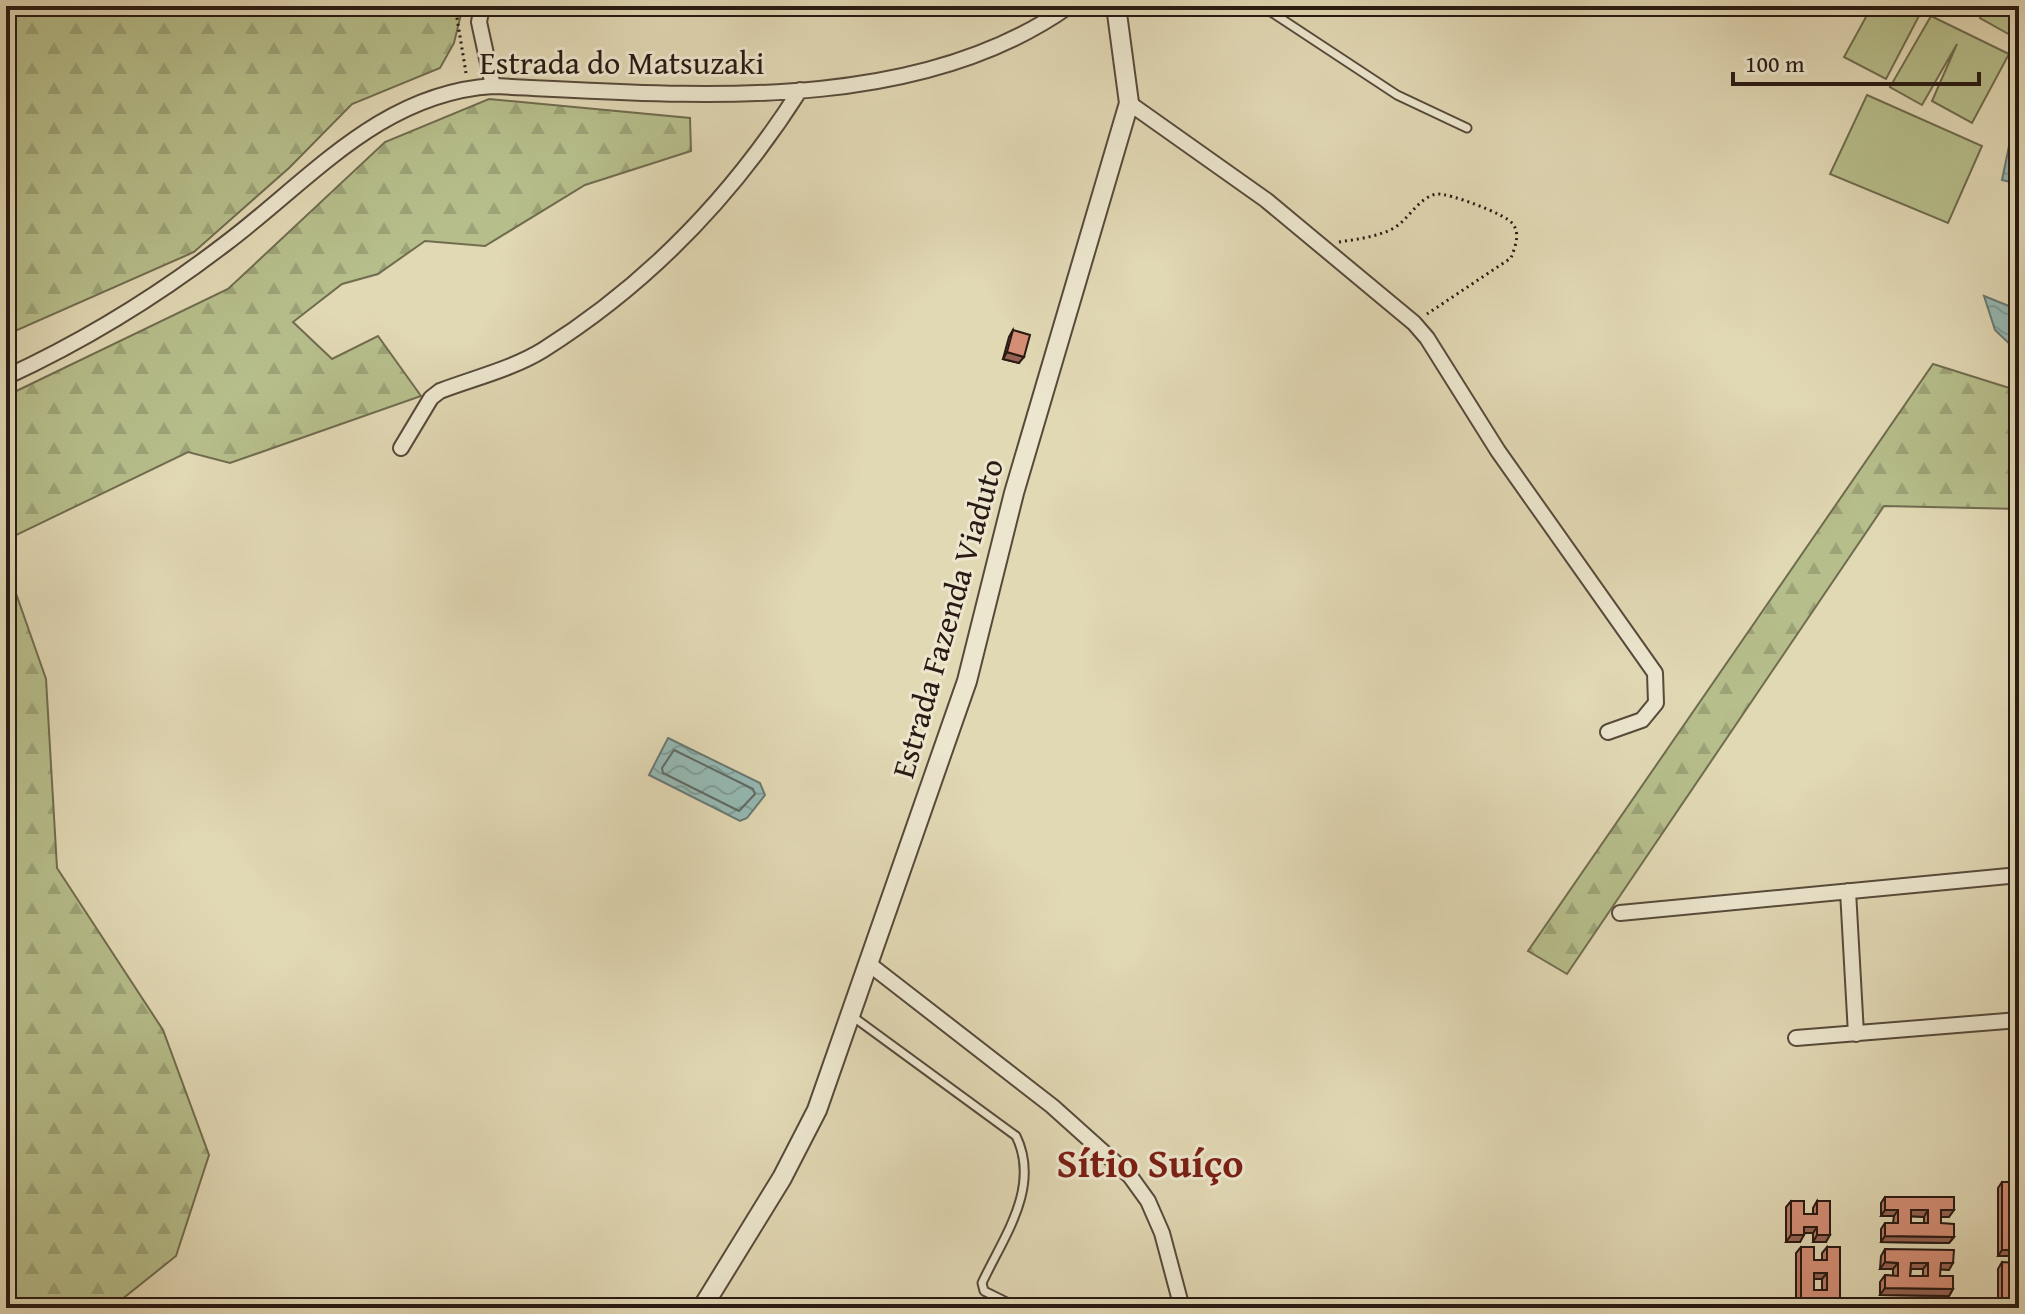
<svg xmlns="http://www.w3.org/2000/svg" width="2025" height="1314" font-family="'Gentium Book Plus',serif">
<style>
.grass{fill:#b6be8b;stroke:#706c4f;stroke-width:2}
.forest{fill:url(#forest-firs);stroke:#706c4f;stroke-width:2}
.water{fill:url(#water-waves);stroke:#6a7973;stroke-width:2}
.lines{fill:none;stroke-linecap:round;stroke-linejoin:round}
.shore{stroke:#5f6a63;stroke-width:2}
.service-casing{stroke:#574a3b;stroke-width:11}
.minor-casing{stroke:#574a3b;stroke-width:18}
.tertiary-casing{stroke:#574a3b;stroke-width:22}
.path{stroke:#291a13;stroke-width:3;stroke-dasharray:2 4;stroke-linecap:butt}
.service{stroke:#ece6ce;stroke-width:7}
.minor{stroke:#ece6ce;stroke-width:14}
.tertiary{stroke:#ece6ce;stroke-width:18}
.wall{fill:#b67a65;stroke:#291a13;stroke-width:2;fill-rule:evenodd}
.shaded-wall{fill:#946353;stroke:#291a13;stroke-width:2}
.building{fill:#d48e76;stroke:#291a13;stroke-width:2;fill-rule:evenodd}
.labels{text-anchor:middle;dominant-baseline:central;stroke-width:6;stroke-linejoin:round;paint-order:stroke}
.street-label{font-size:32px;fill:#291a13;stroke:#ece6ce}
.district-label{font-size:40px;font-weight:bold;fill:#7a1f14;stroke:#ece6ce}
</style>
<defs>
<pattern id="forest-firs" width="22" height="20" patternUnits="userSpaceOnUse" patternTransform="scale(2)"><rect width="22" height="20" fill="#b6be8b"/><path d="M5 1l3.5 6h-7zM16 11l3.5 6h-7z" fill="#9ca377"/></pattern>
<pattern id="water-waves" width="16" height="10" patternUnits="userSpaceOnUse" patternTransform="scale(2)"><rect width="16" height="10" fill="#95b9b3"/><path d="M0 5q4-4 8 0t8 0" fill="none" stroke="#809e99"/></pattern>
</defs>
<rect width="100%" height="100%" fill="#e1d8b4"/>
<filter id="stains"><feTurbulence type="fractalNoise" baseFrequency=".0025" numOctaves="4"/><feColorMatrix values="0 0 0 0 .2 0 0 0 0 .09 0 0 0 0 .02 0 0 0 .5 -.17"/></filter>
<radialGradient id="worn" r=".72"><stop offset=".6" stop-color="#630" stop-opacity="0"/><stop offset="1" stop-color="#630" stop-opacity=".3"/></radialGradient>
<path class="grass" d="M1872,6h32l16,8 -34,65 -42,-22z
M1986,6h33v18l-7,12 -32,-18z
M1931,16l78,38 -37,69 -40,-22 25,-57 -35,61 -32,-18z
M1867,95l115,51 -34,77 -118,-49z"/>
<path class="forest" d="M6,6h457l-9,37 -14,25 -88,36 -63,64 -95,84 -188,83z
M489,99l201,19 1,33 -106,34 -100,61 -60,-5 -47,33 -36,10 -49,38 39,37 46,-23 43,60 -191,67 -42,-11 -182,88v-144l222,-107 157,-147z
M1933,364l86,27v118l-135,-3 -317,468 -39,-23z
M6,565l40,114 11,189 106,162 46,125 -33,101 -65,52h-105z"/>
<path class="water" d="M2014,122l5,1v61l-17,-4z
M1984,296l35,14v43l-24,-23z
M668,738l92,45 5,12 -18,23 -7,3 -91,-46z"/>
<g class="lines">
<path class="shore" d="M674,750l79,39 2,5 -16,17 -76,-38 -1,-5z"/>
<defs>
<path id="service" d="M1262,6l135,89 70,33
M852,1016l164,120c25,51 -12,100 -34,147l2,8 35,17"/>
<path id="minor" d="M482,6l-3,16 14,64
M1129,103l137,97 148,123 13,15 71,113 157,222 1,30 -14,17 -34,12
M6,377c78,-36 150,-80 219,-133 84,-63 155,-151 268,-158 184,8 417,33 576,-80
M401,448l30,-50 9,-7c34,-13 72,-22 103,-41 105,-66 191,-156 257,-260
M1848,891l8,143
M1620,913l399,-38
M869,964l183,142 78,70 18,25 14,32 20,75
M1796,1038l223,-18"/>
<path id="tertiary" d="M702,1308l80,-130 35,-68 150,-429 47,-188 115,-390 -13,-97"/>
</defs>
<use href="#service" class="service-casing"/>
<use href="#minor" class="minor-casing"/>
<use href="#tertiary" class="tertiary-casing"/>
<path class="path" d="M455,6l11,67
M1339,242c19,-3 38,-5 55,-14 15,-9 25,-31 43,-34 12,-1 68,20 75,29 9,10 3,24 -1,35l-84,56"/>
<use href="#service" class="service"/>
<use href="#minor" class="minor"/>
<use href="#tertiary" class="tertiary"/>
</g>
<path class="wall" d="M1013,330l6,33 -16,-4 6,-22z
M2002,1182l14,12 3,20h-3v10l3,19h-3l-5,13h-13v-68z
M1885,1197l64,20h-8v6l13,14 -5,6 -68,-1v-13l4,-6h8l1,-7h-13v-13zM1911,1216l13,1v6h-13z
M1791,1201l13,13h9v-6l4,-7 9,41h-13v-9h-9l-4,9h-14v-35z
M1801,1247l13,13h8v-7l5,-6 13,61h-44v-55zM1814,1279h8v11h-8z
M1885,1249l64,21 -9,-1v7l13,13 -4,7 -69,-1v-13l5,-7 8,1v-7h-13l1,-13zM1911,1269h12v7h-13z
M2002,1262l14,13 3,19h-3v11l3,3h-21v-39z"/>
<path class="shaded-wall" d="M1007,352l17,5 -5,6 -16,-4z
M1885,1210h13l-4,6h-13z
M1911,1210h17l-4,7 -18,-1z
M1941,1210h13l-5,7h-13z
M1804,1227h13l-4,6h-13z
M1791,1235h13l-4,7h-14z
M1817,1235h13l-4,7h-13z
M1885,1236l69,1 -5,6 -68,-1z
M2002,1250h14l-5,6h-13z
M1885,1262l13,1 -5,6h-13z
M1911,1263h17l-5,6h-17z
M1941,1263h12l-4,7 -13,-1z
M1814,1273h13l-5,6h-13z
M1885,1288l68,1 -4,7 -69,-1z
M1814,1302h13l-4,6h-13z"/>
<path class="building" d="M1013,330l17,5 -6,22 -17,-5z
M2002,1182h14v12h3v13h-3v17h3v13h-3v13h-14z
M1885,1197h69v13h-13v13l13,1v13l-69,-1v-13h13v-13h-13zM1911,1210h17v13h-17z
M1791,1201h13v13h13v-13h13v34h-13v-8h-13v8h-13z
M1801,1247h13v13h13v-13h13v61h-13v-6h-13v6h-13zM1814,1273h13v17h-13z
M1885,1249l69,1 -1,13h-12l-1,13h13v13l-68,-1v-13l13,1v-13l-13,-1zM1911,1263h17v13h-18z
M2002,1262l14,1v12h3v13h-3v17h3v3h-17z
M1885,1301l69,1v6h-69z"/>
<g class="labels">
<g class="street-label">
<text x="622" y="62">Estrada do Matsuzaki</text>
<text transform="translate(947 618) rotate(-74)">Estrada Fazenda Viaduto</text>
</g>
<g class="district-label">
<text x="1150" y="1162">Sítio Suíço</text>
</g>
</g>
<rect width="2025" height="1314" fill="none" stroke="#e1d8b4" stroke-width="32"/>
<rect x="8" y="8" width="2009" height="1298" fill="none" stroke="#291a13" stroke-width="4"/>
<rect x="16" y="16" width="1993" height="1282" fill="none" stroke="#291a13" stroke-width="2"/>
<path d="M1733 72v12h246v-12" fill="none" stroke="#291a13" stroke-width="4"/>
<text x="1745" y="72" font-size="24" fill="#291a13" stroke="#ece6ce" stroke-width="6" paint-order="stroke">100 m</text>
<rect width="100%" height="100%" filter="url(#stains)"/>
<rect width="100%" height="100%" fill="url(#worn)"/>
</svg>
